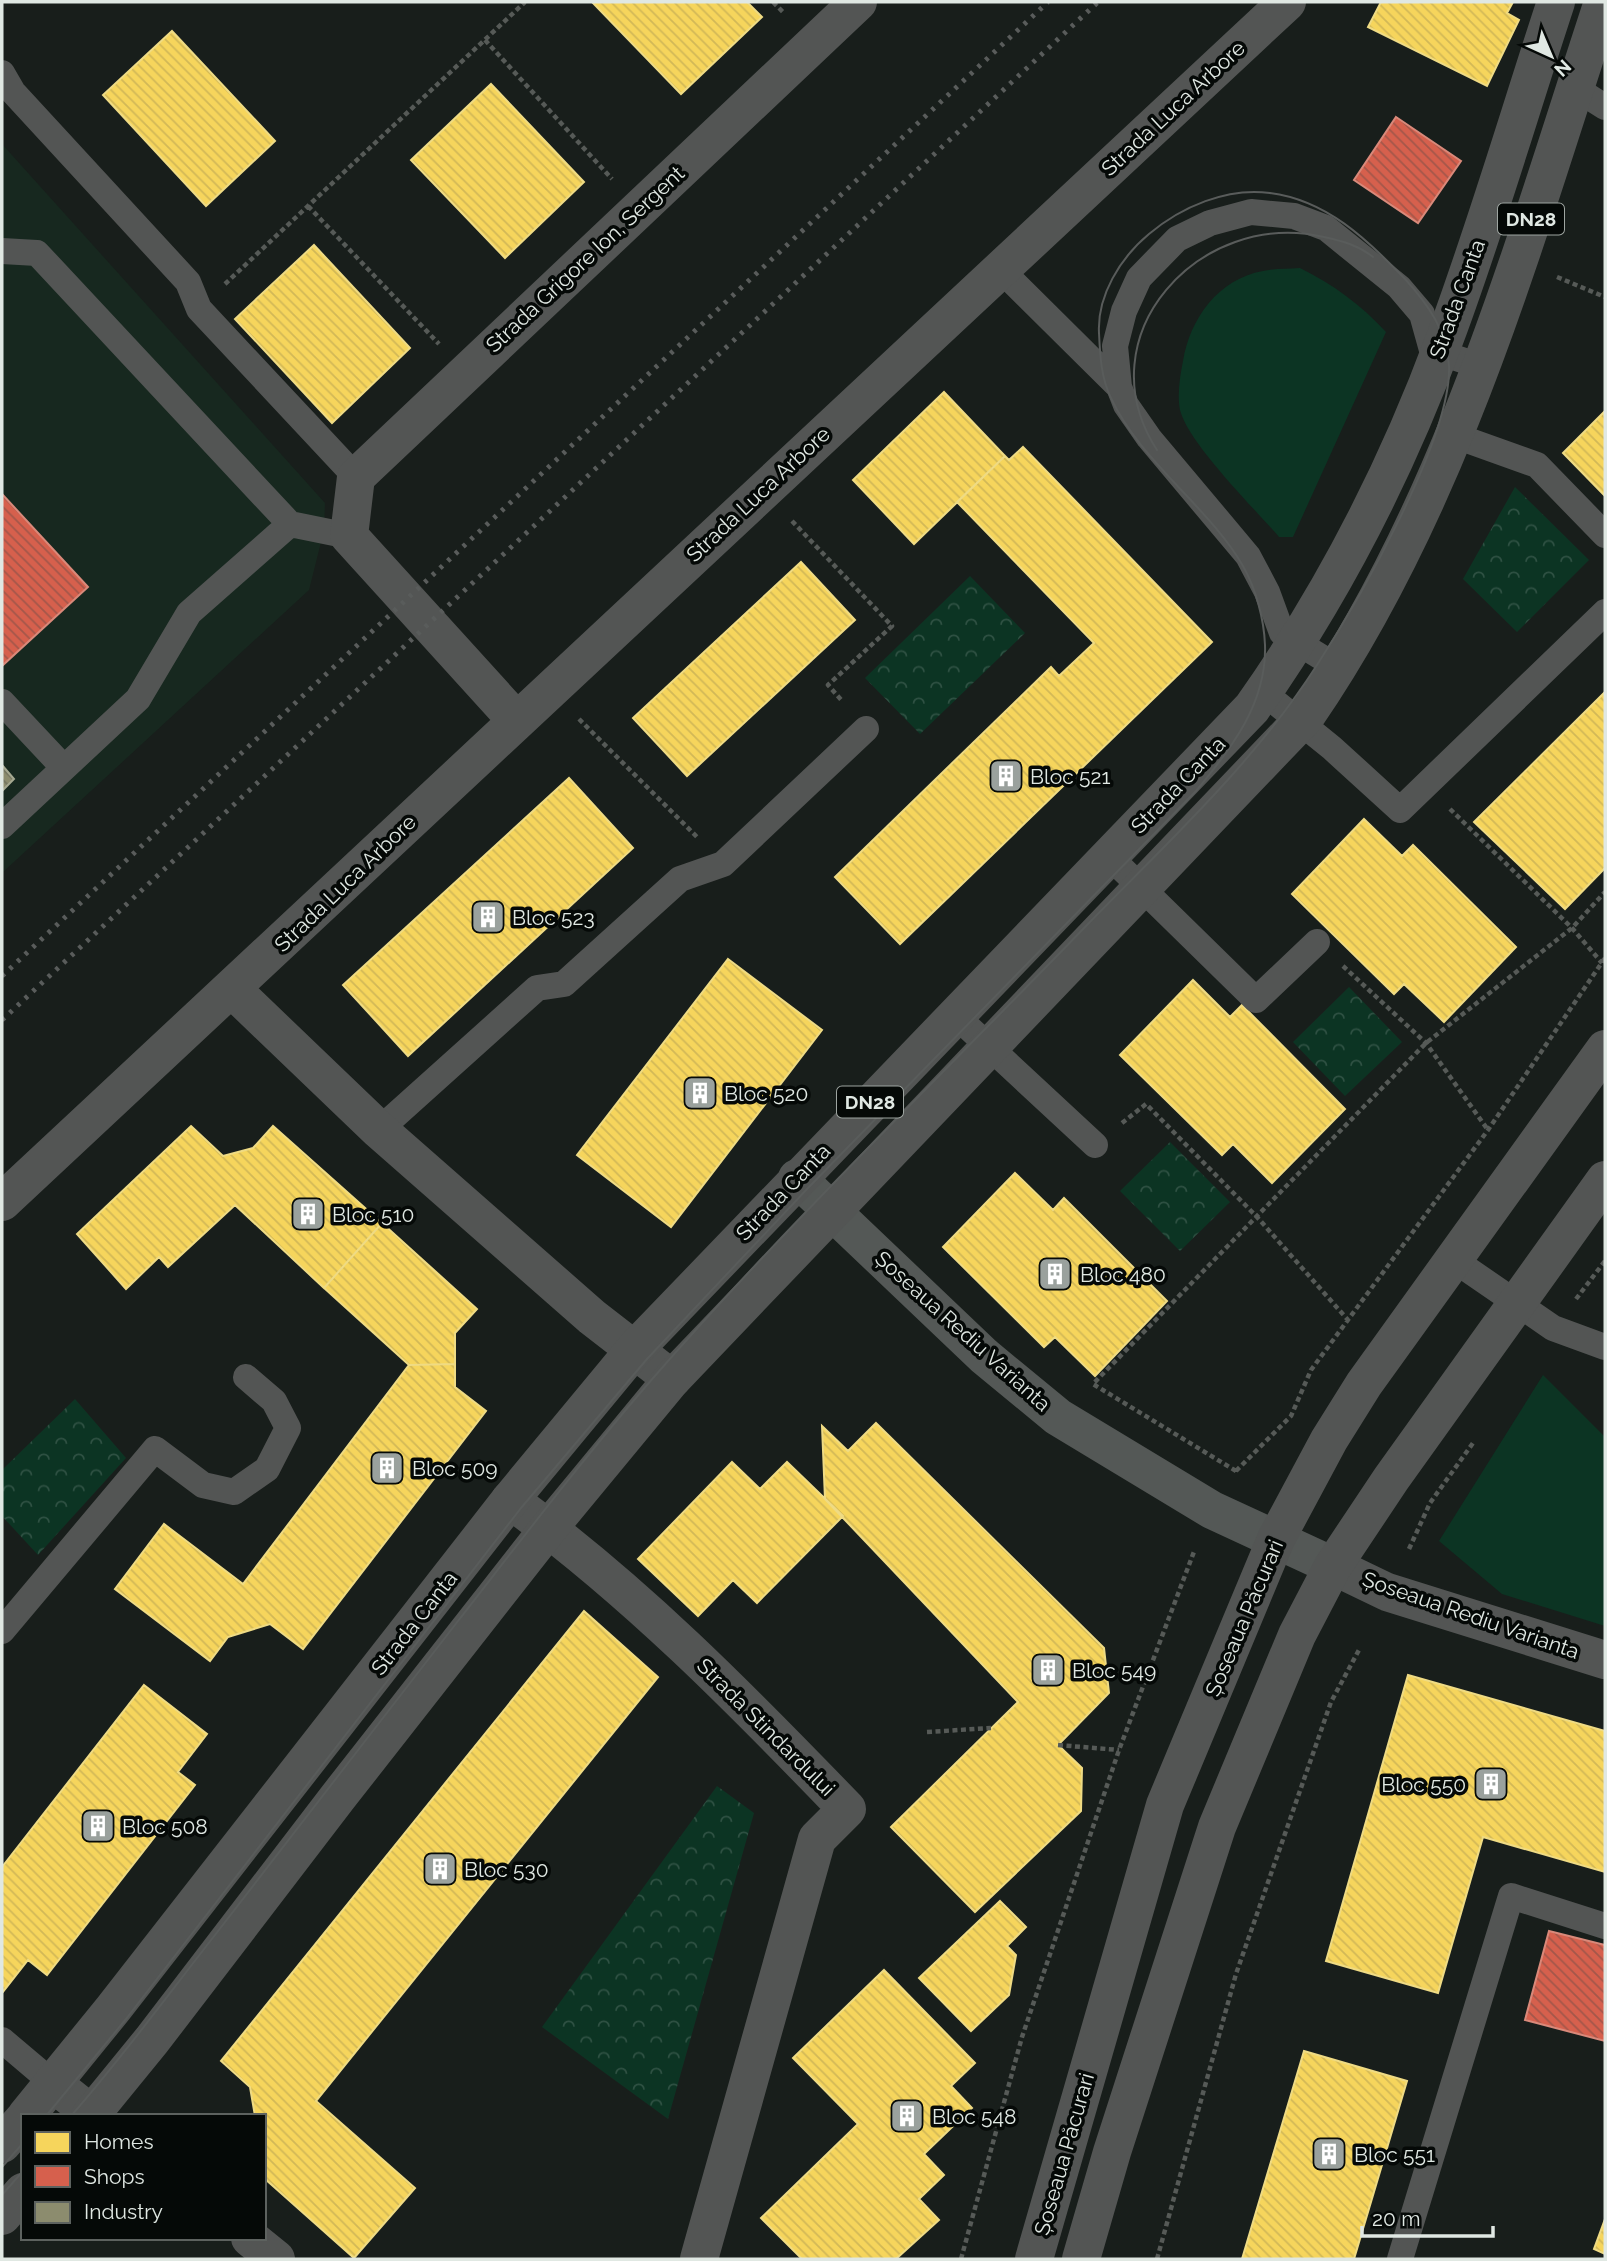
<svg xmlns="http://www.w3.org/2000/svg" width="1607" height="2261" font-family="Raleway,sans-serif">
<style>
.built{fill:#17281f}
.grass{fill:#0c3423}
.park{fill:url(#park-crowns)}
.homes{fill:url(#homes-back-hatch);stroke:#efdb84;stroke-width:2}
.shops{fill:url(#shops-back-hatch);stroke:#d9897a;stroke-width:2}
.industry{fill:url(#industry-back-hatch);stroke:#a5a891;stroke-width:2}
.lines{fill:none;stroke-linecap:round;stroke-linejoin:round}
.path{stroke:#565a57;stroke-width:4.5;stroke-dasharray:5 3.5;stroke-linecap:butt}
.lane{stroke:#535554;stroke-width:26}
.street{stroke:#535554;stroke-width:38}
.secondary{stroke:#545856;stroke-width:38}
.primary{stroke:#535554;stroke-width:38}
.tram{stroke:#595c5b;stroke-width:2}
.rail{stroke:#595c5b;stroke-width:5;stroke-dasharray:3.5 7;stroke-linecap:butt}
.labels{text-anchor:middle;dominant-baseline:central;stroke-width:7;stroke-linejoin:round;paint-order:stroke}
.shield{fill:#050907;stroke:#9ea5a1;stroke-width:2}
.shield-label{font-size:19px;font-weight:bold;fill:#e0e8e3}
.street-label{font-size:21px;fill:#e0e8e3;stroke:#050907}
.poi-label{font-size:21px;fill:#e0e8e3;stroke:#050907;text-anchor:start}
</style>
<defs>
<pattern id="park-crowns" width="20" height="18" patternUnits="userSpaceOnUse" patternTransform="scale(1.75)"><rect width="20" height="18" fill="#0c3423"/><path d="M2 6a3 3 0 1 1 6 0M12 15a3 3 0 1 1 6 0" fill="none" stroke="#2f5143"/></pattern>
<pattern id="homes-back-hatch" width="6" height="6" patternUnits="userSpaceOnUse" patternTransform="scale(1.75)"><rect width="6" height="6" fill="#f6d55c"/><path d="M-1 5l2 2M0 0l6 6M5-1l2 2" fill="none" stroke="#d2b857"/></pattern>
<pattern id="shops-back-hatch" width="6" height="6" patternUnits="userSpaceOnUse" patternTransform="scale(1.75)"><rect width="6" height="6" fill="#d6604d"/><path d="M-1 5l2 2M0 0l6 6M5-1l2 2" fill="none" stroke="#a3574a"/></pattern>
<pattern id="industry-back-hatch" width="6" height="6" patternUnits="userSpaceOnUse" patternTransform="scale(1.75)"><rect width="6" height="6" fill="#8c8c6e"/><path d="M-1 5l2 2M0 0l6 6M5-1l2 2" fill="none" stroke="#72745f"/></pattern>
</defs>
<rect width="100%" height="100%" fill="#181e1b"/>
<path class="built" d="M2,144l323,359 -1,27 -15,60 -307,283z"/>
<path class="grass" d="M1300,268c34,17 60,36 86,64l-93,205h-14c-24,-28 -91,-94 -99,-127 -3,-15 0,-34 3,-49 7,-42 35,-82 80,-90 12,-3 25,-2 37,-3z
M1543,1375l62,62v189l-103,-32 -63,-53z"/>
<path class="park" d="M1515,487l74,73 -72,72 -54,-53z
M970,576l55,57 -105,101 -55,-56z
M1349,987l53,55 -57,54 -52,-54z
M1170,1142l60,60 -50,49 -60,-60z
M75,1399l51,59 -88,97 -36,-39v-46z
M717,1786l37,27 -86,306 -126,-92z"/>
<path class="homes" d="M592,2h155l15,15 -81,77z
M1381,2h132l-6,11 12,7 -32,66 -119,-59z
M172,31l103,110 -69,65 -103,-111z
M491,84l93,98 -79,76 -94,-98z
M314,245l96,103 -78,75 -97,-104z
M944,392l61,64 -91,88 -61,-64z
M1605,411v85l-42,-43z
M1023,447l189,195 -312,302 -65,-67 216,-210 8,9 35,-33 -137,-141 48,-46 4,4z
M801,562l54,58 -168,156 -54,-58z
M1605,692v176l-40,41 -91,-87z
M569,778l64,70 -225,208 -65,-71z
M1364,819l38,37 11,-11 103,102 -72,75 -40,-38 -10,10 -102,-100z
M728,959l94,71 -151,197 -94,-72z
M1193,980l37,37 12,-12 103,104 -73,74 -39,-39 -11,11 -102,-100z
M191,1126l32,30 30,-8 20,-22 109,97 -58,65 -89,-83 -67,62 -9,-10 -33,32 -49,-55z
M1015,1173l38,37 11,-12 103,103 -72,75 -40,-39 -11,10 -101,-100z
M382,1223l95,86 -22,24v31l-46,1 -85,-77z
M455,1364v23l31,24 -183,238 -33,-25 -42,13 -18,24 -95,-72 49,-65 79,60 166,-219z
M876,1423l228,225 5,45 -51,52 24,23 -1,43 -106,101 -84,-85 127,-125 -193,-203 -3,-73 26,25z
M732,1462l28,27 27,-27 56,54 -86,87 -24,-23 -35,36 -60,-57z
M584,1611l74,66 -342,424 99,87 -61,70 -90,-80v-62h-9l-5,-29 -29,-26z
M1408,1675l197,56v141l-122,-35 -45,156 -112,-32z
M144,1685l63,49 -29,38 17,13 -148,190 -19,-15 -26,33v-126z
M1000,1901l26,26 -19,19 9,9 -7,40 -38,36 -52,-53z
M884,1970l91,93 -24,23 21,22 -48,46 20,21 -25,24 20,21 -43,39h-94l-41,-41 97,-94 -65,-66z
M1304,2051l103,30 -53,178h-112z
M1605,2219v35l-11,-5z"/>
<path class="shops" d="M1396,117l65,44 -43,62 -64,-43z
M2,494l86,93 -85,78 -1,-2z
M1549,1931l56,14v96l-80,-21z"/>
<path class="industry" d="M2,765l12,14 -12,12z"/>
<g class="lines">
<path class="path" d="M773,2l11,11
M485,40l127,139
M308,206l131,138
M1557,277l48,20
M225,284l300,-282
M792,521l100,105 -64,59 15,17
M579,719l118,118
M1450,809l122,119 30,35
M1343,966l83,77 62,87
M1122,1123l24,-19 111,113 91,103
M1576,1299l29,-38
M1236,1471l-143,-87 333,-341 146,-115 33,-36
M1236,1471l55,-55 20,-46 177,-240 117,-172
M1409,1549l21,-46 43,-60
M927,1732l64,-4
M1058,1745l61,5
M961,2259l61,-222 97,-287 76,-201
M1157,2259l79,-285 95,-272 29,-54"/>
<path class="lane" d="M2,73l11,19 175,190 11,27 157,168
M1575,88l30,19
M2,251l35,2 253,271 59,12
M1001,270l118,117
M1453,435l84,30 68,70
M1339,668l-57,-35 -15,-41 -19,-36 -99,-118 -23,-33 -7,-18 -4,-41 9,-35 15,-33 38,-39 33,-16 41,-11 43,4 32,12 73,59 23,27 10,36 48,16
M1263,692l69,56 68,62 205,-198
M2,702l62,66
M2,826l136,-127 51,-86 101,-89
M1109,856l147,144 61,-58
M955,1015l140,130
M379,1130l158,-142 27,-4 116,-105 43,-15 143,-135
M1454,1260l99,68 52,19
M2,1631l153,-182 48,36 31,7 33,-23 21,-41 -14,-27 -28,-24
M2,2040l52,44
M1400,2259l111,-363 94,30"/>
<path class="street" d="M516,720l-167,-184 7,-59 502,-475
M233,990l146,140 213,187 80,62
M2,1202l1285,-1200
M510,1500c124,90 231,199 337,309l-30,30 -118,420
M1333,1566l54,26 218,68
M54,2084l40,32
M250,2238l26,21"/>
<path class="secondary" d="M797,1178l187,178 74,61 154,93 121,56"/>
<path class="primary" d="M26,2116l87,-107 397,-509 124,-150 618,-642c80,-113 145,-240 193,-370 41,-110 74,-224 111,-336
M90,2116l62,-76 186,-243 210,-268 124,-150 634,-663c147,-214 217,-471 297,-714
M2,2144l21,-24
M2,2216l21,-24
M1034,2259l131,-454 111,-266 53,-99 35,-56 241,-335
M1081,2259l31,-107 105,-325 80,-192 36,-69 58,-87 214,-299"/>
<path class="tram" d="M1157,450c-74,-114 43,-242 167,-213 18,4 34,8 49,20
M46,2116l80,-97 395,-511 126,-149 161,-171 388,-397c35,-42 71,-88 69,-146 -1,-26 -9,-56 -22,-79 -34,-59 -103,-105 -132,-168 -10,-20 -11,-43 -12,-65 -2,-37 21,-75 50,-99 32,-27 78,-47 121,-41 56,7 97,46 135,86 22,24 43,53 44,87 3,72 -91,236 -132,299 -62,97 -149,177 -229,259 -145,150 -297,296 -434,453 -69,79 -132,162 -196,244 -81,105 -162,209 -243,314 -47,60 -93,123 -144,181
M2,2167l21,-24
M2,2195l21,-24"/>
<path class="rail" d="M2,976l1046,-974
M2,1020l1096,-1018"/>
</g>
<defs>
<symbol id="building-square" viewBox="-11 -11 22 22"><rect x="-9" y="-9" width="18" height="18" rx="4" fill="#9aa19d" stroke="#050907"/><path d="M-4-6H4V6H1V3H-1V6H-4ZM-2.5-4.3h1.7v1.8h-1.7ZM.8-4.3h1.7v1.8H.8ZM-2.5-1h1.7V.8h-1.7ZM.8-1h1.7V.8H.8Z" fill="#fff"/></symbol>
</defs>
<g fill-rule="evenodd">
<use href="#building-square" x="987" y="757" width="38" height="38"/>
<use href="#building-square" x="469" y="898" width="38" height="38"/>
<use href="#building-square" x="681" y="1074" width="38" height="38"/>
<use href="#building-square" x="289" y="1195" width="38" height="38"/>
<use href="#building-square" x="1036" y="1255" width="38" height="38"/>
<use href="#building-square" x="368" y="1449" width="38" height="38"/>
<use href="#building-square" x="1029" y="1651" width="38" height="38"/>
<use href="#building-square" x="1472" y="1765" width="38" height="38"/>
<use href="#building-square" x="79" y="1807" width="38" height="38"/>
<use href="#building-square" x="421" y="1850" width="38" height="38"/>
<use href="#building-square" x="888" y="2097" width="38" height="38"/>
<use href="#building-square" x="1310" y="2135" width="38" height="38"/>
</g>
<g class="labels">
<g class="shield">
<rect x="1498" y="203.5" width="66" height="31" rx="5"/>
<rect x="837" y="1086.5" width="66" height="31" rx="5"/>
</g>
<g class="shield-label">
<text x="1531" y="219">DN28</text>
<text x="870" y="1102">DN28</text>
</g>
<g class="street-label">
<text transform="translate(1173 108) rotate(-43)">Strada Luca Arbore</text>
<text transform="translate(585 259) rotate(-43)">Strada Grigore Ion, Sergent</text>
<text transform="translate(1457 299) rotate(-70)">Strada Canta</text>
<text transform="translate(758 494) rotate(-43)">Strada Luca Arbore</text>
<text transform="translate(1178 785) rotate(-46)">Strada Canta</text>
<text transform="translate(345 883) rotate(-44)">Strada Luca Arbore</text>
<text transform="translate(783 1192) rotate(-46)">Strada Canta</text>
<text transform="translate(963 1331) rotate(42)">Șoseaua Rediu Varianta</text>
<text transform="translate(1471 1615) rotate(19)">Șoseaua Rediu Varianta</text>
<text transform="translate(1244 1618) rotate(-67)">Șoseaua Păcurari</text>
<text transform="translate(414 1623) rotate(-52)">Strada Canta</text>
<text transform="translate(766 1727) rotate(45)">Strada Stindardului</text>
<text transform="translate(1064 2154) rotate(-74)">Șoseaua Păcurari</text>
</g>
<g class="poi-label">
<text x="1030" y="776">Bloc 521</text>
<text x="512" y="917">Bloc 523</text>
<text x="724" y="1093">Bloc 520</text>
<text x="332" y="1214">Bloc 510</text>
<text x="1080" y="1274">Bloc 480</text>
<text x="412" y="1468">Bloc 509</text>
<text x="1072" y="1670">Bloc 549</text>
<text x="1466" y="1784" text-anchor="end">Bloc 550</text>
<text x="122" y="1826">Bloc 508</text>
<text x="464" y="1869">Bloc 530</text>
<text x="932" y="2116">Bloc 548</text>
<text x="1354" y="2154">Bloc 551</text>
</g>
</g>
<rect width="1607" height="2261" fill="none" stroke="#e0e8e3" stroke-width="7"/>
<rect x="21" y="2114" width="245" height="126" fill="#050907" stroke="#5d625f" stroke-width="2"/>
<rect x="35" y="2132" width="35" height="21" fill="#f6d55c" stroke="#5d625f" stroke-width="2"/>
<text x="84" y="2149" font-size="21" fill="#e0e8e3">Homes</text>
<rect x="35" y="2166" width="35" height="21" fill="#d6604d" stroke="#5d625f" stroke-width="2"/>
<text x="84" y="2184" font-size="21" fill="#e0e8e3">Shops</text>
<rect x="35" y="2202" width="35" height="21" fill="#8c8c6e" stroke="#5d625f" stroke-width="2"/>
<text x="84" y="2219" font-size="21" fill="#e0e8e3">Industry</text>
<g transform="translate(1551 56) rotate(136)" stroke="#050907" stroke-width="5" paint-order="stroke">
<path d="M0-5L12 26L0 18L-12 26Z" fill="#e0e8e3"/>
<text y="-10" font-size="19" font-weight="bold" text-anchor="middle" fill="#e0e8e3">N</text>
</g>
<path d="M1362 2226v10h131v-10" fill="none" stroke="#e0e8e3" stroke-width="3.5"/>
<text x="1372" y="2226" font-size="21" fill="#e0e8e3" stroke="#050907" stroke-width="5" paint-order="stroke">20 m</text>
</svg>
